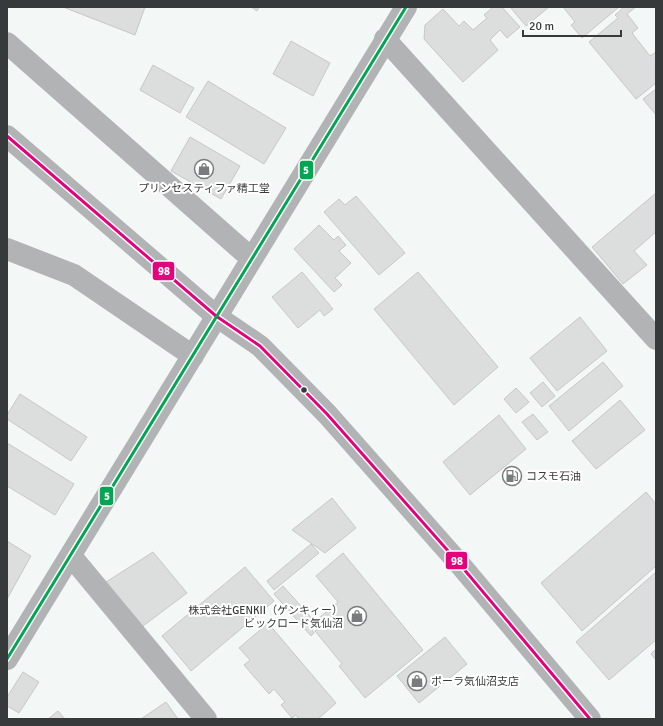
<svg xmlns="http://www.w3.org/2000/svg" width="663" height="726" font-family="Signika,'Noto Sans JP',sans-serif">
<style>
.building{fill:#dbdedd;stroke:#c5c8c7}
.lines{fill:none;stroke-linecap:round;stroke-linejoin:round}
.minor{stroke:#b2b3b4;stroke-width:22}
.tertiary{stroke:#b2b3b4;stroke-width:22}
.bus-1-casing{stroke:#fff;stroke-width:6}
.bus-2-casing{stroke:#fff;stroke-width:6}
.bus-1{stroke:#e5007d;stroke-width:3}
.bus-2{stroke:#00a651;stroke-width:3}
.bus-dot{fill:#373a3a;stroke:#fff;stroke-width:1.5}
.labels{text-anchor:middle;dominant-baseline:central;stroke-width:4;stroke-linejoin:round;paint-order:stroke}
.poi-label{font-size:11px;fill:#373a3a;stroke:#fff;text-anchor:start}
.line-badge{stroke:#fff;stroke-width:1.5}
.badge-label{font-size:11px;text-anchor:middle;font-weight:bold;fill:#fff}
</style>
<rect width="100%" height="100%" fill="#f3f8f7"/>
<path class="building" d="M63,7h82l-10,28z
M251,7h8l-2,4z
M493,7h9l18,20 -13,11 -7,-8 -10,10 8,10 -35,32 -39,-43 1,-14 18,-16 16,17 5,-5 9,9 14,-12 -3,-3z
M510,7h39l-23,19z
M563,7h56l-37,31 -11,-13 4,-3z
M624,7h12l-9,7 11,14 -6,5 18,23 6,-4v31l-20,16 -47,-57 29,-24 -3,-3z
M291,41l39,22 -17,33 -40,-22z
M153,65l41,23 -14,25 -40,-23z
M208,81l78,47 -22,36 -78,-47z
M656,89v26l-13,-16z
M190,137l50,29 -19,33 -50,-28z
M656,193v39l-22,19 13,14 -24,19 -31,-37z
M356,196l49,57 -26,22 -55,-63 15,-13 6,6z
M319,225l15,15 4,-4 8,9 -7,6 12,12 -16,15 7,7 -8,7 -40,-43z
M302,272l31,37 -9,7 -4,-6 -22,18 -26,-31z
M418,272l80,95 -44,38 -80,-96z
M580,317l27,34 -50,40 -27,-33z
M603,362l20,24 -54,45 -20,-25z
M543,382l12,14 -13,11 -12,-14z
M516,388l13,14 -13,11 -12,-14z
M20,394l67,43 -16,24 -64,-42v-4z
M620,400l25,30 -49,39 -24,-28z
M533,414l15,18 -11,8 -15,-18z
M499,415l27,34 -56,46 -27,-33z
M7,443l67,41 -19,31 -48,-29z
M646,492l10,12v62l-74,65 -41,-48z
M332,498l24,30 -31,25 -33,-23z
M7,541l24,15 -24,43z
M311,544l8,9 -45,37 -7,-9z
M153,552l34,41 -48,36 -36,-45z
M343,553l80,97 -58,48 -26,-32 3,-2 -27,-33 10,-7 -6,-6 19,-16 -22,-26z
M245,567l29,34 -83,70 -29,-35z
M656,572v68l-47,40 -33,-38z
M283,586l33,37 -5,4 3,6 -3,3 -37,-42z
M268,623l68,80 -18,16h-19l-3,-4 -4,3 -11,-13 4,-3 -11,-13 -5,5 -25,-29 6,-5 -11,-12z
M445,637l22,27 -48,39 -22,-27z
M656,649v11l-5,-6z
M23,672l16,10 -20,31 -12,-7v-9z
M166,702l12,17h-37z
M58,711l7,8h-17z"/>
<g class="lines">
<path class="minor" d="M385,39l271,300
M7,43l245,216
M7,249l67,26 119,81
M71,556l135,163
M7,659l399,-652"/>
<path class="tertiary" d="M7,136l209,180 44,30 67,68 130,147 133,158"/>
<defs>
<path id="bus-1" d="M7,136l209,180 44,30 67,68 130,147 133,158"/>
<path id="bus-2" d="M7,659l399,-652"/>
</defs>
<use href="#bus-1" class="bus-1-casing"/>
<use href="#bus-2" class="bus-2-casing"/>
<use href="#bus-1" class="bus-1"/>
<use href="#bus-2" class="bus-2"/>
</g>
<defs>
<symbol id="shop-ring" viewBox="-11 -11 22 22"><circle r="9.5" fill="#fff" stroke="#797c7c" stroke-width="1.5"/><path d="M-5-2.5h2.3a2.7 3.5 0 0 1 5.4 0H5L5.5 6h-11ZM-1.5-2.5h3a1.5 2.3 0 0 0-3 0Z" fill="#797c7c"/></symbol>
<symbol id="fuel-ring" viewBox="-11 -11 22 22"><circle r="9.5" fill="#fff" stroke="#797c7c" stroke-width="1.5"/><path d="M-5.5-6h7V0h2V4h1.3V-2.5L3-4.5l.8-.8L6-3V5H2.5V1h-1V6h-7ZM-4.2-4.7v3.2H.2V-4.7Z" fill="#797c7c"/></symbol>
</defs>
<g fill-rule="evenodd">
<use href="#shop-ring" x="193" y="158" width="22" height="22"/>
<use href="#fuel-ring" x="501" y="465" width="22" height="22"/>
<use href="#shop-ring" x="346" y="605" width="22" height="22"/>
<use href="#shop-ring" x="406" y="670" width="22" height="22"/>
</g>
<circle class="bus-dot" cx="304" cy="390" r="3.5"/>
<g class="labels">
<g class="poi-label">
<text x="204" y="188" text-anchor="middle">プリンセスティファ精工堂</text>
<text x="526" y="476">コスモ石油</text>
<text x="343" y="610" text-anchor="end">株式会社GENKII（ゲンキィー）<tspan x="343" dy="13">ビックロード気仙沼</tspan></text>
<text x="431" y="681">ポーラ気仙沼支店</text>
</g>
</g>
<g class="line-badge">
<rect x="299" y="160" width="15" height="20" rx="4" fill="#00a651"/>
<rect x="152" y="261" width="23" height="20" rx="4" fill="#e5007d"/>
<rect x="99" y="486" width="15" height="20" rx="4" fill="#00a651"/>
<rect x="445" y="551" width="23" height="19" rx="4" fill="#e5007d"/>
</g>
<g class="badge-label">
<text x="306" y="174">5</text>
<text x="164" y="275">98</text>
<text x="107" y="500">5</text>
<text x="457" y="565">98</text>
</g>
<rect width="663" height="726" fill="none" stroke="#373a3a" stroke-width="16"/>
<path d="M523 30v6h98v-6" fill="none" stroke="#373a3a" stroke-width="2"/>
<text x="529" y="30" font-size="12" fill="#373a3a" stroke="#ffffff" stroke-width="3" paint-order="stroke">20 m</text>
</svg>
